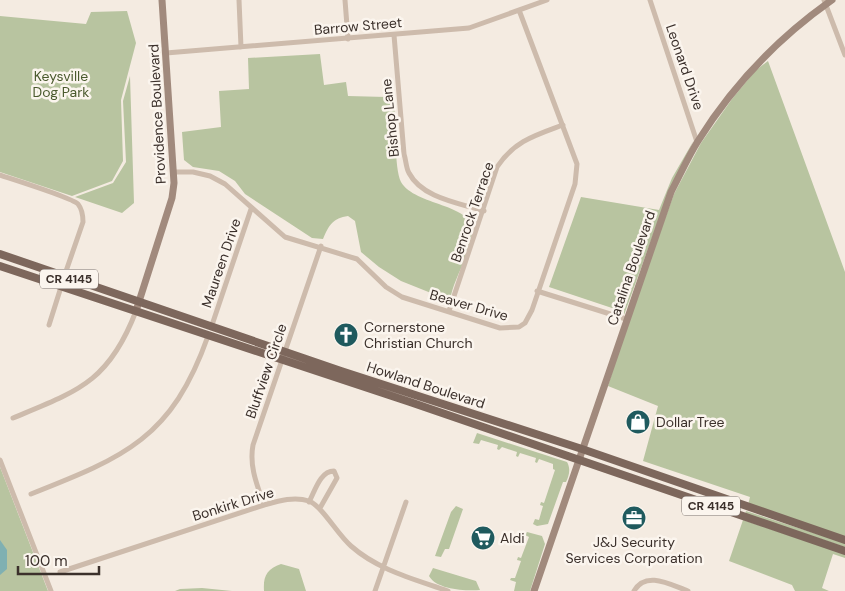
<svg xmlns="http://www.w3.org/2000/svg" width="845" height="591" font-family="'DM Sans',sans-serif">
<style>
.green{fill:#b8c4a0}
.water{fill:#7fb0b2}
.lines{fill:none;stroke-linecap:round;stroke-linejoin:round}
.street{stroke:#cdbbac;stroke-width:5}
.secondary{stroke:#a18a7d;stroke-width:7}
.primary{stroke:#7d675c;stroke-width:8}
.labels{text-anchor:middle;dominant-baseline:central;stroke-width:5;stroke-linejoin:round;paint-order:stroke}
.shield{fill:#fbf5ee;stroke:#756b66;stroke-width:1}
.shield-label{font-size:12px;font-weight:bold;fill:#3b302b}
.street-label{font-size:14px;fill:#3b302b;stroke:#fbf5ee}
.park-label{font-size:14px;fill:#4a5a2e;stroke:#fbf5ee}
.poi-label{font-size:14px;fill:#3b302b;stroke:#fbf5ee;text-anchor:start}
</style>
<rect width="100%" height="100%" fill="#f4ebe1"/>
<path class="green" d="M127,11l9,32 -15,57 2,61 -11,20 -40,15 -72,-24v-156l86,8 5,-12z
M320,54l4,31 22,-3 2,14 38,1 8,6c2,18 0,65 7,79 15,25 75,21 71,52 -2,20 -16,41 -21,61l-10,2 -40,-16 -22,-14 -18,-15 -6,-31 -7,-5c-15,2 -19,9 -25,23l-11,-1 -67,-44 -10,-13 -16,-10 -26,-4 -9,-7 -2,-28 39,-5 -2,-36 30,-2 -1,-31z
M768,61l77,211v265l-97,-32 2,-8 -107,-36 15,-55 -50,-20 20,-66 46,-126 27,-51 31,-44 23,-28z
M130,76l4,127 -12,10 -47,-16 38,-14 13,-21 -3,-61z
M694,140l-25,51 -45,124v-3l-75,-25 32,-90 78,13 13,-32z
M477,433l90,29c4,7 2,14 -1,20h-3l-15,42 -11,2 -4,-2 2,-5 4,1 4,-14 -3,-1 1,-3 3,1 11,-33 -2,-1v-5l-14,-5 -2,4 -2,-1 1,-4 -16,-5 -2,4 -2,-1 1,-4 -15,-5 -3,3 -2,-1 1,-4 -17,-5 -2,4 -6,-1z
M0,467l48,124h-48z
M456,506l7,3 -14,40h-4l-4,8 -6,-1 16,-44z
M746,511l99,32v4l-100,-33z
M743,520l102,34v4l-12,-4 -11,34 7,3h-34l-3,-6 -63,-24z
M527,532l15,4 3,8 -15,47h-16l2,-9 -6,-2 1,-2h4l6,-17 -4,-1 1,-3 3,1 8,-21 -4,-2z
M281,564l18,5 7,22h-44h2c-1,-15 3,-22 17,-27z
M433,568l43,13 4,9c-14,1 -43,0 -51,-14z
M202,588l30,3h-57l5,-2z"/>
<path class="water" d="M0,540l7,10v19l-7,6z"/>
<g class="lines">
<path class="street" d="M239,0l2,47
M345,0l3,39
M650,0l47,142
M824,0l21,55
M394,35l10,119c2,6 2,14 5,19 13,25 50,30 75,38
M166,53l303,-25 78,-28
M174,172h19l17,4 15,8 60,53 72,22 29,28 16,10 98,31 19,-1 6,-4 7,-13 43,-126 2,-20 -58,-154
M0,175c12,4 73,23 78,29 4,5 5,12 5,18l-19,55
M537,291l89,28
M449,311l48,-144c17,-26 39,-32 66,-42
M49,325l12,-38
M212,325l39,-116
M13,418c65,-27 96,-36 123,-107
M0,460l51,131
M31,494c94,-37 141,-56 177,-158
M309,502c6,-11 11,-31 25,-31l3,7 -17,30
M264,505c-7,-20 -15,-39 -11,-60l68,-199
M60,572l204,-67c14,-4 30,-9 45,-4 14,6 28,33 42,45 27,24 63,33 97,45
M375,591l31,-89
M634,591c12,-21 37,-6 54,0"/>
<path class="secondary" d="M136,311l36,-113 2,-15 -12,-183
M534,591l137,-399c9,-17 17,-35 27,-51 35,-56 80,-103 134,-141"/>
<path class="primary" d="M0,254l341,117 241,78 263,91
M0,266l410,136 435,149"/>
</g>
<defs>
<symbol id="church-disc" viewBox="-11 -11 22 22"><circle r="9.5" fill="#1f5a5e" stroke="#fbf5ee"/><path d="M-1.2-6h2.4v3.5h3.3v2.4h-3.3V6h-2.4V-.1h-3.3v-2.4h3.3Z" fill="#fff"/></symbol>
<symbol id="shop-disc" viewBox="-11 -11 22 22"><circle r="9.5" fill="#1f5a5e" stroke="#fbf5ee"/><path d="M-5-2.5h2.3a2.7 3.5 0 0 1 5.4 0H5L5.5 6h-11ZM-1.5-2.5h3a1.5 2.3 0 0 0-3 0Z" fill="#fff"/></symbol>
<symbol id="office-disc" viewBox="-11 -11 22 22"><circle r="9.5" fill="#1f5a5e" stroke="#fbf5ee"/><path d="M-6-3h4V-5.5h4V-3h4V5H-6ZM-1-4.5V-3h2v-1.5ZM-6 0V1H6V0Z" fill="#fff"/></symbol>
<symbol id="supermarket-disc" viewBox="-11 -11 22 22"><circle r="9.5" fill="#1f5a5e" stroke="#fbf5ee"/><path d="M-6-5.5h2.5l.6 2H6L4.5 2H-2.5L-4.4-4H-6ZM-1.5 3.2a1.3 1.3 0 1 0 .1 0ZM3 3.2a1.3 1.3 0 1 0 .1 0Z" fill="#fff"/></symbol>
</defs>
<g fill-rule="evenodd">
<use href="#church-disc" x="332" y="321" width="28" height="28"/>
<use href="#shop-disc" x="624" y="408" width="28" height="28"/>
<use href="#office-disc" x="620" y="504" width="28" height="28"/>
<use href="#supermarket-disc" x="469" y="524" width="28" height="28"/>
</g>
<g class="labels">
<g class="shield">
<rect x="40" y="269.5" width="58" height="19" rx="4"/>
<rect x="682" y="496.5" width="58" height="19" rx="4"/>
</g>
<g class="shield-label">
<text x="69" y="279">CR 4145</text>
<text x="711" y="506">CR 4145</text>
</g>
<g class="street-label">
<text transform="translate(358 26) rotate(-5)">Barrow Street</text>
<text transform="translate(685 67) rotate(71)">Leonard Drive</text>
<text transform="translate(157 114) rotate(-93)">Providence Boulevard</text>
<text transform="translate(390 118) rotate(-96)">Bishop Lane</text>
<text transform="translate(472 212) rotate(-71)">Benrock Terrace</text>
<text transform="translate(221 263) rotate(-71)">Maureen Drive</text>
<text transform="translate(631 268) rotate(-71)">Catalina Boulevard</text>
<text transform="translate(469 305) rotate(16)">Beaver Drive</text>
<text transform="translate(266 371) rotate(-71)">Bluffview Circle</text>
<text transform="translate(426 385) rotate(18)">Howland Boulevard</text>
<text transform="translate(233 504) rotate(-17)">Bonkirk Drive</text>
</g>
<g class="park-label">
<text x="61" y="76">Keysville<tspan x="61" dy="16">Dog Park</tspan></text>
</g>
<g class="poi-label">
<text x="364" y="327">Cornerstone<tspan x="364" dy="16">Christian Church</tspan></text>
<text x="656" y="422">Dollar Tree</text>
<text x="500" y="538">Aldi</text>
<text x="634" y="542" text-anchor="middle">J&amp;J Security<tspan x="634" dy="16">Services Corporation</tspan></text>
</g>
</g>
<path d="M18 566v8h81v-8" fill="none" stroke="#3b302b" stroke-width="2.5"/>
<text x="25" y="566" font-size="15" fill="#3b302b" stroke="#fbf5ee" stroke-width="4" paint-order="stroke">100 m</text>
</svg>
